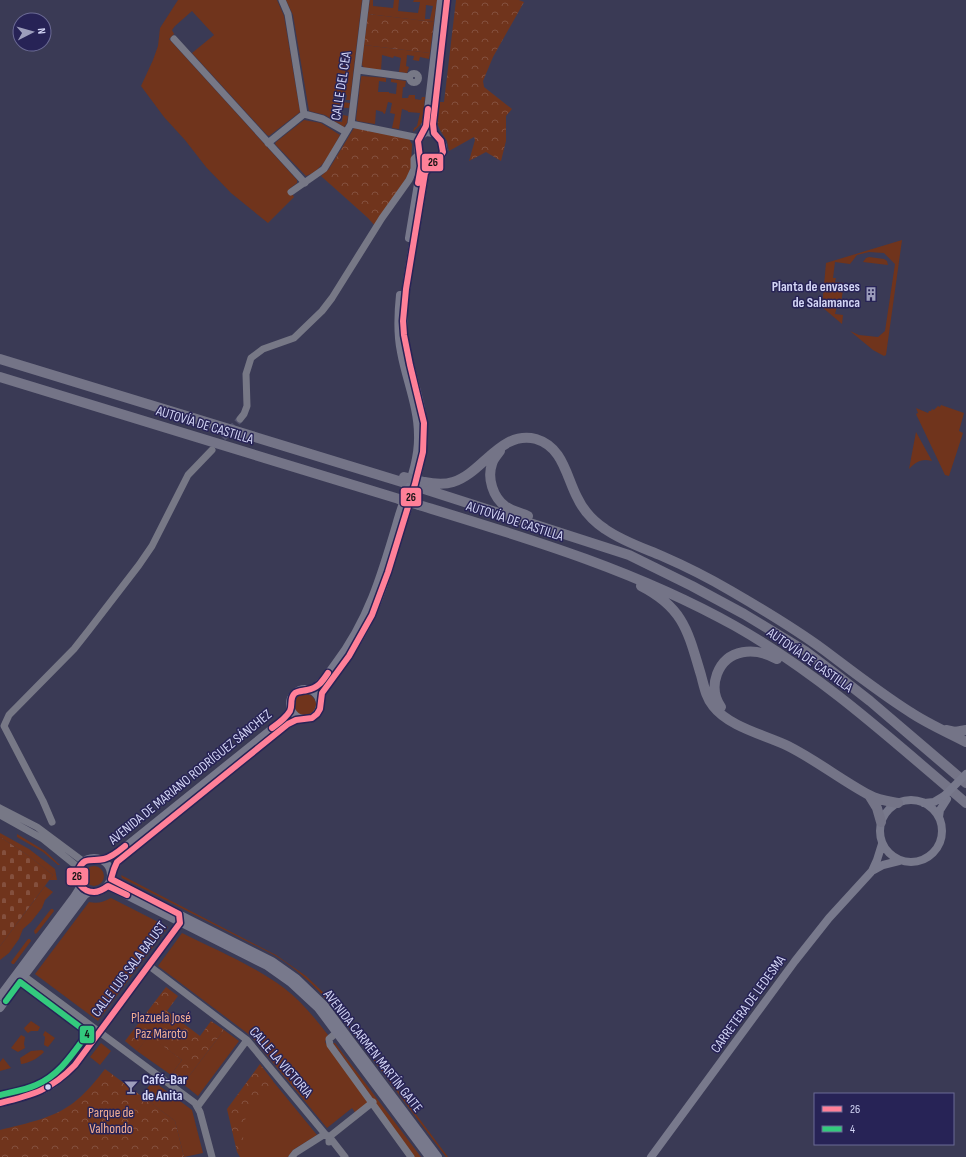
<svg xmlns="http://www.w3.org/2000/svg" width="966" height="1157" font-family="'Sofia Sans Condensed',sans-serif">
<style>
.green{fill:#70341c;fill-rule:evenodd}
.cemetery{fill:url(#cemetery-stones)}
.park{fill:url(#park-crowns)}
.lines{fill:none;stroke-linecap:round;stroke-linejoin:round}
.minor-tunnel{stroke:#51516d;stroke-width:7;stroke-dasharray:7 3.5;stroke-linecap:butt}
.minor{stroke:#777886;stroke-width:7}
.major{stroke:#78798c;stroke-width:8}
.highway{stroke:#747487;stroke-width:10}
.major-bridge{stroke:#78798c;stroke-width:8}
.highway-bridge{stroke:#747487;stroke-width:10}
.bus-1-casing{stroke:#272356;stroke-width:9}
.bus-2-casing{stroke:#272356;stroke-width:9}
.bus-1{stroke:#ff8098;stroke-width:6}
.bus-2{stroke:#33ca7d;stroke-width:6}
.bus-dot{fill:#d2d4f4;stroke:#272356;stroke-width:1.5}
.labels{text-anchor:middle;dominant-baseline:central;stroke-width:3;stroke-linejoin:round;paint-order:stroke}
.street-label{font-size:14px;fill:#d2d4f4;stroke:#272356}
.poi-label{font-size:14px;font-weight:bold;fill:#d2d4f4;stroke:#272356;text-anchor:end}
.park-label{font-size:14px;fill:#f1ad92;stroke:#272356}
.line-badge{stroke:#272356;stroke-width:1.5}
.pale-badge-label{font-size:11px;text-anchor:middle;font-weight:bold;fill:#111}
</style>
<defs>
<pattern id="cemetery-stones" width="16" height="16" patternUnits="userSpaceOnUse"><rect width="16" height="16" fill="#70341c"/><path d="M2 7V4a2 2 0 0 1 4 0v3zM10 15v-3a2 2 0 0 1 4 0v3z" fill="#84503e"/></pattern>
<pattern id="park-crowns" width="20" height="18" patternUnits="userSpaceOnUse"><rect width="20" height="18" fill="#70341c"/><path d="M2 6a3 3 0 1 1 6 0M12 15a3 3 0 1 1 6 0" fill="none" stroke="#84503e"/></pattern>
</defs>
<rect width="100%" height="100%" fill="#3a3a55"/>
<path class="green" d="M178,0h99l7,16 16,96 -31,24 -2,-1 -75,-82 22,-18 -22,-24 -17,15 -3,4 2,4 -5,5 128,141v3l-8,6 5,8 -26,26 -37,-30 -25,-26 -21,-27 -21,-23 -23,-31 12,-26 5,-14 2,-18z
M286,0h76l-12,100h-4l1,-5 -13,-2 -1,8 17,2 -1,5 -17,-1v3l3,1 -2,1 1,2v5l2,1v1l6,1 1,-7 5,1 -1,7 -3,4 -19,-12 -16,-4 -16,-96z
M370,0h3v6l20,2 1,-8h5l-1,11 20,2 2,-11h-7l1,-2h23l-3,22 -66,-8zM426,5l7,1 -3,13h-5z
M364,45l66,8 -1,6 -9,-2 -1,4 -6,-1 1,-4 -7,-1 -1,11 3,1 -2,6 -8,-1 2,-14 -7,-2 -1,2 -11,-3 -1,15 -17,-2 -2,-3z
M362,76l24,2v4l-7,-1 -1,11h11v1l7,1 1,-11 -6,-1v-3l15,2 -1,6h-2l-1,11h6l1,-3h6v4l6,1 1,-3h3l-3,26 -9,9 1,-4 3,-2 3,-13 -12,-1v-1l-6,-2 -3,20 -7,-1 3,-14 -5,-1 2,-10 -4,-1 -3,12 -2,-1v-1l-7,-2 -1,14 -18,-3 -1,-2 5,-42z
M304,120l17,3 19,12c-8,14 -17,36 -34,41l-31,-32 1,-2z
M902,240l-16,115 -2,1 -11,-6 -23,-19 9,4 19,2 7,-6 10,-67 -11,-11 -15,-1 -12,3 -7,9 -15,-2 -2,16h3l-1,4 9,1 -3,20 2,1v2h-6l-2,8 8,1 -1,9 -20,-17 4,-44z
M869,257l15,2 3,2 1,4 -25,-3 3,-4z
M941,405l23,8 -5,18 4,2 -14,43 -4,-1 -29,-61 2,-1 -2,-5 12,5 1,-2h2l1,-2 2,1 4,-4 2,1z
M916,432l16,29c-11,-3 -16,1 -23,8z
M294 705a11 11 0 1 1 22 0a11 11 0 1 1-22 0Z
M0,833l29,16 26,20 2,11h-8l4,-5 -24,-19 -29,-19z
M17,834l28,17 15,14h-2l-15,-13 -26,-15z
M84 876a10 10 0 1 1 20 0a10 10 0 1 1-20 0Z
M121,875l155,80 30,21 23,22 119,159h-2c-24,-32 -48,-63 -71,-95 -31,-41 -56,-80 -101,-107l-152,-77z
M45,886l8,6 -8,8 -3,8 -11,14 -8,7 -4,10 -10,14 -9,7v-14z
M111,898l57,29 -70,94 -63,-47 54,-72c9,2 14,0 22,-4z
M51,909h2l1,2 -17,22 -2,1 -1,-3z
M182,933c34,17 71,32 102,55 17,13 31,30 44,47l-3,7 45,60 -14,12 -4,-6 -25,20 -76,-92 -93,-70z
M28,939h2l1,2 -17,23h-2l-1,-2z
M31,1021l9,6 -2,4h-7l-3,2 -3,-3 -1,-2z
M224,1030l15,11 -41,55 -15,-12z
M45,1031l10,7 -7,9 -4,-2 1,-8 -2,-2z
M21,1035l4,2 -1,7 1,4 -7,4 -7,-4z
M149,1035l33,25 -11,15 -34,-24z
M101,1043l10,8 -11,14 -10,-8z
M333,1043h2l86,114h-7z
M42,1050l2,2c-6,6 -14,11 -23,12l-1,-6 11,-7z
M3,1058l8,10 -11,3v-9z
M263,1069l54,66 -24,15 -5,7h-48l-3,-5 5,-2 -8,-41z
M153,1081l39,29 11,43 -19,4 -9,-36 -34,-25z"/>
<path class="cemetery" d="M0,837l29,19 24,19 -53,71z"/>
<path class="park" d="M456,0h63l5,2 -31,55 -10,24 1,6 28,22 -6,7v25l-5,20 -15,-9 -17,9 6,-21 -1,-3 -25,14 -2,-10 -7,-11 -3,-7 3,-21h4z
M368,14l66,8 -4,31 -66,-8z
M354,128l55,11 3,5 -1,24 -4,9 -32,49 -7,-8 -47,-42 8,-7z
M166,987l12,9 -11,15 33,25 11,-15 13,9 -41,54 -12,-9 11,-15 -33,-24 -12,15 -12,-10z
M260,1064l13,17 -31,43 -1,5 5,20 -9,3 -10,-43z
M105,1069l70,52 9,36h-184v-27c53,-13 71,-16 105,-61z"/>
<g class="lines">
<path class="minor-tunnel" d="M216,446l24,-27"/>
<path class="minor" d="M282,0l6,14 16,100
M174,39l131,144
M358,70l51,7
M409.5 78a4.5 4.5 0 1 1 9 0a4.5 4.5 0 1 1-9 0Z
M304,114l19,5 23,13
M351,124l68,14
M268,143l36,-29
M291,192l33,-23 27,-45 15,-124
M240,419l4,-5 3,-8 -1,-32 5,-16 12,-9 31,-11 28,-27 10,-13 50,-80 27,-38 5,-11v-10l5,-5
M0,808l37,19 47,35
M0,815l43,24 36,29
M52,822l-9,-21 -39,-75 5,-11 65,-66 15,-19 50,-65 13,-19 36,-71 24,-25
M148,965l99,75 78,94 6,5 14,18
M20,973l175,130 5,9 12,45
M338,1029l-2,4 -7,6 1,6 81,112
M0,1103c35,-9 50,-10 75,-38l102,-138 3,-4v-5
M198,1106l49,-66
M329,1142v-5l44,-35
M292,1157l3,-4 30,-19"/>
<path class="major" d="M426,132l8,1c28,25 -17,44 -16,12 0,-7 3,-10 8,-13z
M434,133l-1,-9 2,-22
M423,134l4,-15 14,-119
M409,238l12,-72v-8
M290 704a15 15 0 1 1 30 0a15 15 0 1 1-30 0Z
M310,690c12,-6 17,-15 25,-26 35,-46 48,-95 64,-149 8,-26 20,-53 19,-80 0,-28 -12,-55 -17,-83 -4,-19 -3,-38 -1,-57
M319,699c6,-16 20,-29 29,-43 6,-8 11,-17 16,-26 17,-30 26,-65 36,-99 9,-25 18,-51 22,-78 8,-41 -14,-79 -18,-119 -2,-26 3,-52 7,-78 5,-28 10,-56 14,-83l8,-11
M880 831a31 31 0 1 1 62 0a31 31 0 1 1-62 0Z
M924,803l10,-1 10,-6
M939,817l1,-7 7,-11
M77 875a17 17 0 1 1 34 0a17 17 0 1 1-34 0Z
M101,860l14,-5 169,-136 7,-10
M872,871l11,-6 16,-4
M111,872l8,-12 162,-131 14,-9 7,-1
M111,879l6,4 137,69 18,9 24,17 28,27 114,152
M108,886l143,72 16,8 24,17 27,25 111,149
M0,996l74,-99 7,-11
M0,1008l84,-112 5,-4
M651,1157l144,-196 34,-43 43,-47 5,-11 5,-16"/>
<path class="highway" d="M0,359l402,123
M0,377l399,122
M500,451c-3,4 -7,8 -8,13 -5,14 1,33 13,42 7,5 16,7 23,10
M424,482c10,2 20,3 29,0 30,-9 47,-52 83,-43 27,8 30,37 41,58 6,13 16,24 28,32 17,12 38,19 57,27 23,10 47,22 69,35 31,18 63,37 93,59 28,21 56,43 86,62 18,12 37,20 56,30
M421,488l208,67 63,31 52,28 61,37 28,21 37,29 96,82
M419,505c108,33 216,65 316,121 85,48 157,114 231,177
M641,586c43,22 47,46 60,89 3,11 5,23 12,31 16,21 52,29 75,40 28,14 53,34 81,49 9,5 18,6 29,8
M721,707c-7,-10 -8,-22 -4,-33 10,-26 38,-27 60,-15
M946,730l9,2 11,-2
M869,795l8,13 4,14"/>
<path class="major-bridge" d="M944,796l22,-22"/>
<path class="highway-bridge" d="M404,477l20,5
M399,499l20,6"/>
<defs>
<path id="bus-1" d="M418,183l3,-17 -3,-25 8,-15 2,-17
M272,728c7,-5 14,-10 18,-17 3,-6 -1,-13 5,-18 3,-2 8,-2 12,-3 11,-2 15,-8 21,-17
M125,846c-6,5 -13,11 -21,13 -12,3 -20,-4 -26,12 -4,10 5,21 16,21 5,0 10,-3 14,-6l19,9
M0,1103c33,-8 51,-13 75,-38l105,-142 -1,-9 -68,-35 3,-10 3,-7 171,-138 8,-4 16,-2 5,-4 3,-5 2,-16 27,-37 23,-41 16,-43 27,-88 8,-32 1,-29 -14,-58 -6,-30 -1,-14 3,-32 19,-116 8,-11 6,-3 4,-7 -2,-11 -7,-8 -1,-9 14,-124"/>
<path id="bus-2" d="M0,1095c12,-3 25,-5 36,-10 24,-10 37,-32 52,-52l-68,-51 -14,19"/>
</defs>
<use href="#bus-1" class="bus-1-casing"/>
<use href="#bus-2" class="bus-2-casing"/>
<use href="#bus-1" class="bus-1"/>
<use href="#bus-2" class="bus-2"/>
</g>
<defs>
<symbol id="building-bare" viewBox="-9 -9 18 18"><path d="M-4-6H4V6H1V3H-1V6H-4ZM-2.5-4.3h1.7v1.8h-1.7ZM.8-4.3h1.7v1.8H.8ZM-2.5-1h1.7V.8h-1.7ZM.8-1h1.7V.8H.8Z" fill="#9d9ebc" stroke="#272356" stroke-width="2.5" paint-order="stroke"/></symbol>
<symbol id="bar-bare" viewBox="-9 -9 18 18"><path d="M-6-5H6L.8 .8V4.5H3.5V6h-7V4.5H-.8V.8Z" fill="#9d9ebc" stroke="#272356" stroke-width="2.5" paint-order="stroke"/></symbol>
</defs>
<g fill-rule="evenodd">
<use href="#building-bare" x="861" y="284" width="20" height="20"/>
<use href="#bar-bare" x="121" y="1077" width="20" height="20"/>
</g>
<circle class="bus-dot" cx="48" cy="1087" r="3.5"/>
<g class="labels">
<g class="street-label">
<text transform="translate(341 86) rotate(-81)">CALLE DEL CEA</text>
<text transform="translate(205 425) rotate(17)">AUTOVÍA DE CASTILLA</text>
<text transform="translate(515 521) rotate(18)">AUTOVÍA DE CASTILLA</text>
<text transform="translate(810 660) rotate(35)">AUTOVÍA DE CASTILLA</text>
<text transform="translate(190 777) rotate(-39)">AVENIDA DE MARIANO RODRÍGUEZ SÁNCHEZ</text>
<text transform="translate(129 969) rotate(-53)">CALLE LUIS SALA BALUST</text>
<text transform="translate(748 1004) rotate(-54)">CARRETERA DE LEDESMA</text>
<text transform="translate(373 1051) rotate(52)">AVENIDA CARMEN MARTÍN GAITE</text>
<text transform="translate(281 1062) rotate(49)">CALLE LA VICTORIA</text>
</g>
<g class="poi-label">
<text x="860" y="286">Planta de envases<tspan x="860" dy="16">de Salamanca</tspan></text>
<text x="142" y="1079" text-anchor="start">Café-Bar<tspan x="142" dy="16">de Anita</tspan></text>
</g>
<g class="park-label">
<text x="161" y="1017">Plazuela José<tspan x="161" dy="16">Paz Maroto</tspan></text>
<text x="111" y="1112">Parque de<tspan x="111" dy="16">Valhondo</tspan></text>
</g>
</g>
<g class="line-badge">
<rect x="421" y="153" width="23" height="19" rx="4" fill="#ff8098"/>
<rect x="400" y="487" width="22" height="20" rx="4" fill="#ff8098"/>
<rect x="66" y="867" width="23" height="19" rx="4" fill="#ff8098"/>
<rect x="79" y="1025" width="16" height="19" rx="4" fill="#33ca7d"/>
</g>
<g class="pale-badge-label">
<text x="433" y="166">26</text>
<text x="411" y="501">26</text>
<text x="77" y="880">26</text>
<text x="87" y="1038">4</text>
</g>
<rect x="814" y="1093" width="140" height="52" fill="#272356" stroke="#6b6a95"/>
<rect x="822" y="1106" width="20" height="6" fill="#ff8098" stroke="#6b6a95"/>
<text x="850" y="1113" font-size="12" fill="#d2d4f4">26</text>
<rect x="822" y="1126" width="20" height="6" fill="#33ca7d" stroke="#6b6a95"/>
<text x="850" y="1133" font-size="12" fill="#d2d4f4">4</text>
<g transform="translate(32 32) rotate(84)"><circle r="19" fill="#272356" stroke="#6b6a95"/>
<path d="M0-3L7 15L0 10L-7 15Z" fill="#9d9ebc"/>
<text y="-6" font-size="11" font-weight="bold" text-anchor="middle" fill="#d2d4f4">N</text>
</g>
</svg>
